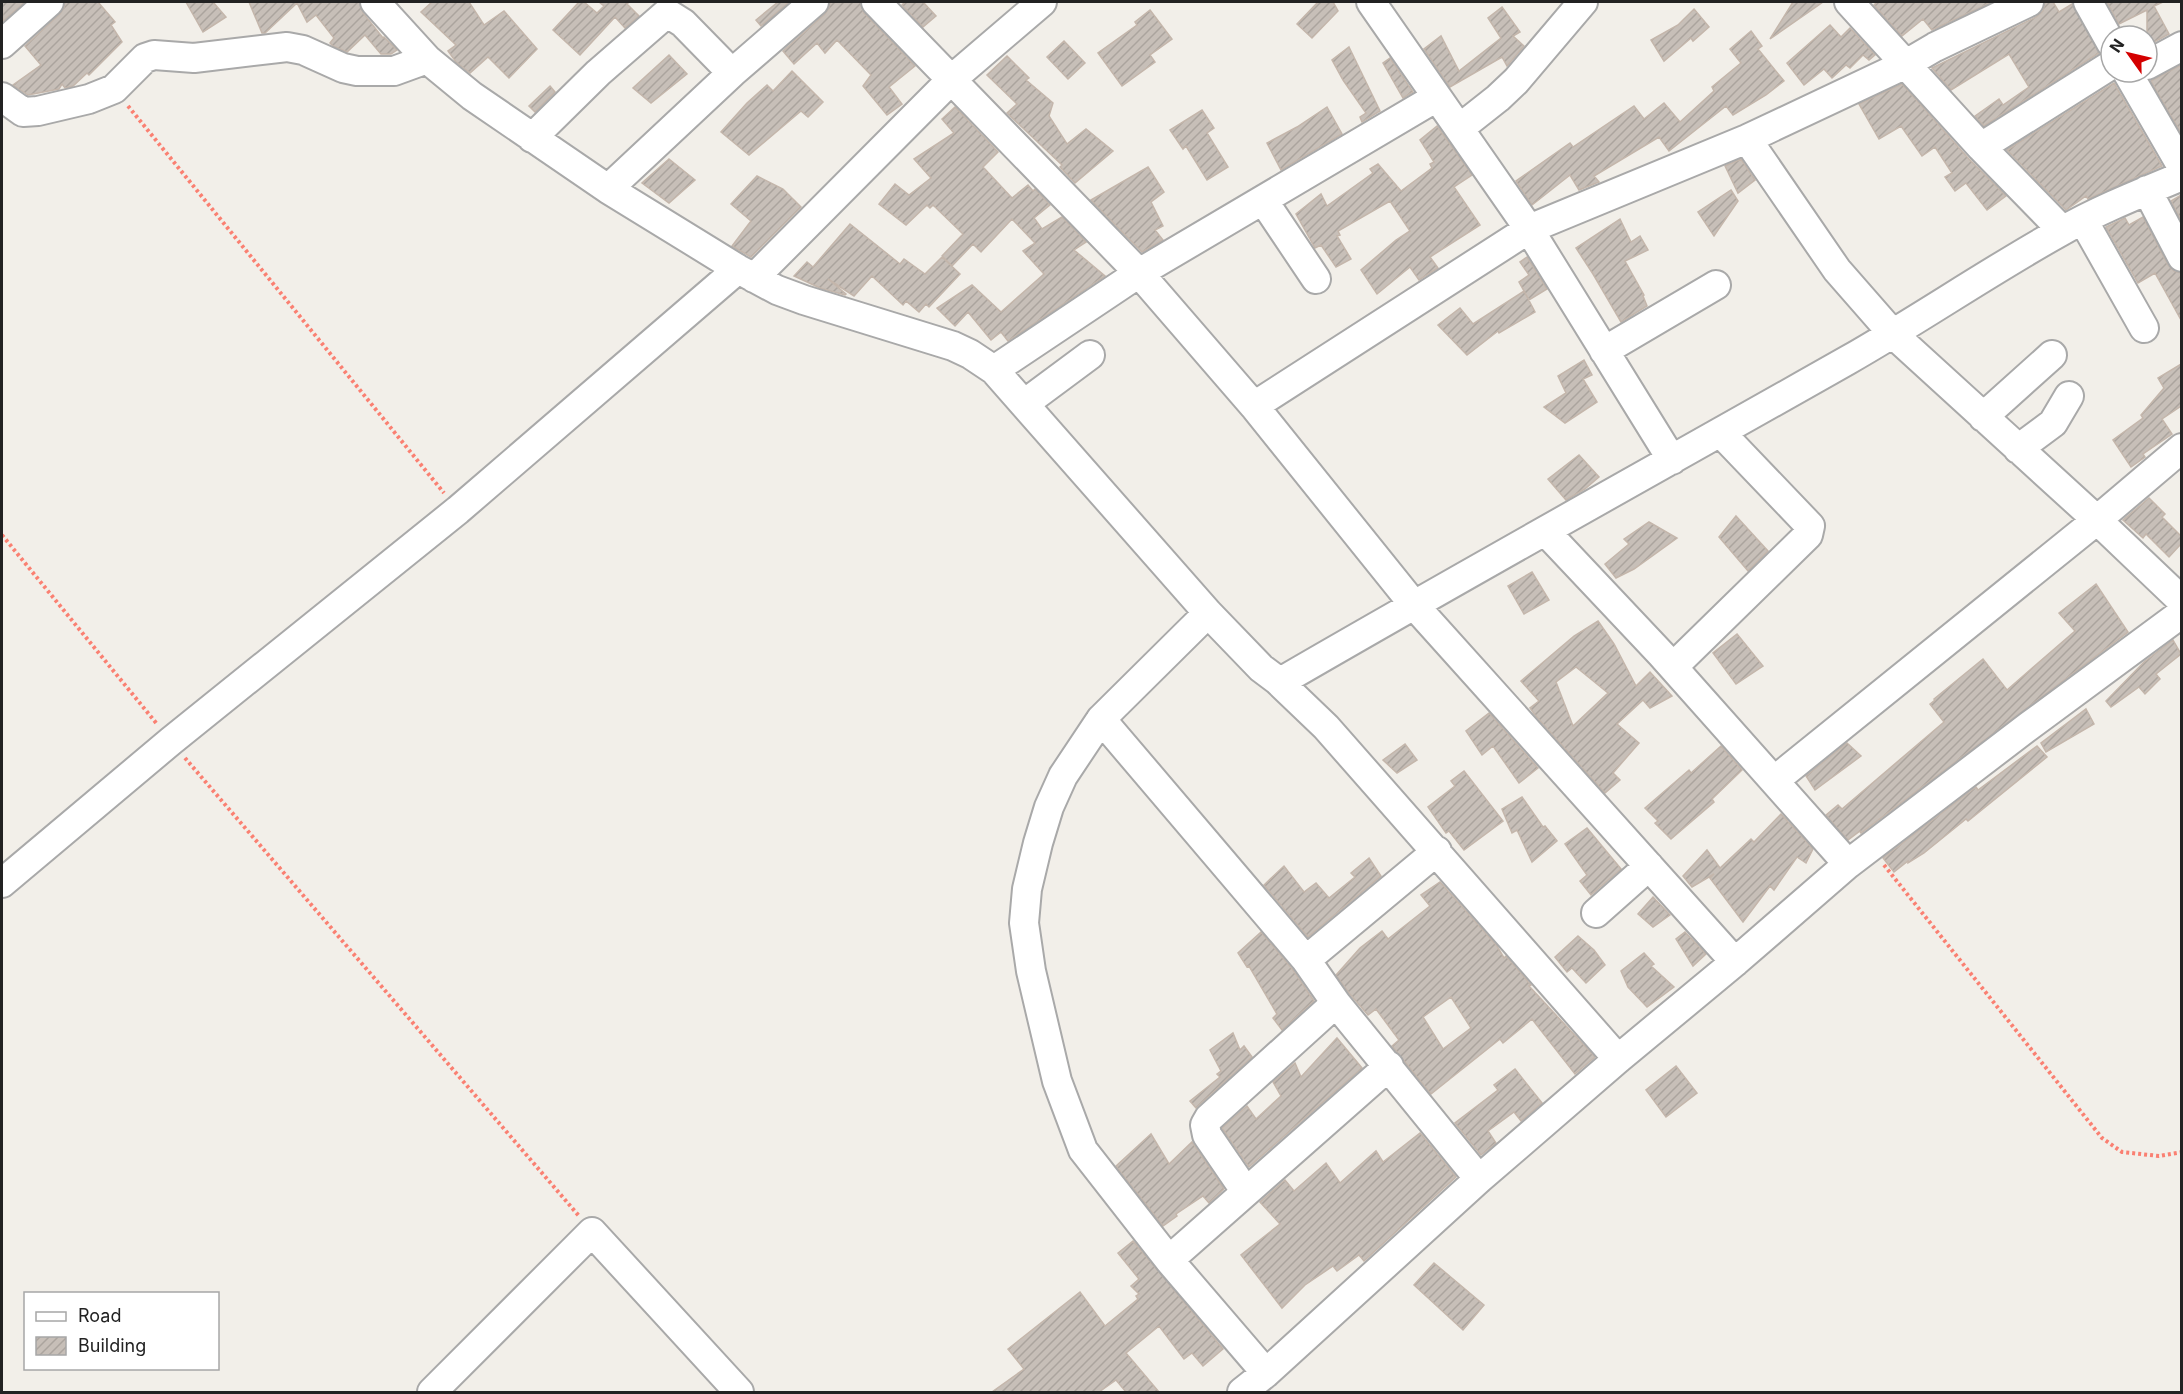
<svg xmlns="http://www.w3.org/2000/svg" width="2183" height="1394" font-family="Inter,sans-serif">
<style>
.building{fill:url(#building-hatch);stroke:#c4b6ab;stroke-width:1.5;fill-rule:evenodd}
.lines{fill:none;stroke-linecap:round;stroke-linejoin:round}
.minor-casing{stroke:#a9a9a9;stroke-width:32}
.path{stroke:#fa8072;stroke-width:4;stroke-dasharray:3 3;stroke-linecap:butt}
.minor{stroke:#fff;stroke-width:28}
</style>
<defs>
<pattern id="building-hatch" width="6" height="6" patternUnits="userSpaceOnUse" patternTransform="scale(1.5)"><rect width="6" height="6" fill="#c7bfb8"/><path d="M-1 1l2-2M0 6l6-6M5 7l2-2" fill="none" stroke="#aba49e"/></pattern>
</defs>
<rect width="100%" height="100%" fill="#f2efe9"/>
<path class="building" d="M2,2h23l-22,19z
M65,2h33l17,20 -4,3 11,17 -33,33 -2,-2 -14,13 -8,2 -3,-4 -3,5 -31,6 -15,-10 28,-20 -16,-19 35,-32 4,-6z
M186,2h27l13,15 -23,15z
M249,2h110l4,11 20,25 1,-1 13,13 -6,4h-10l-16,-19 -18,17 -14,-6 -3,-3 4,-5 -18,-23 -9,7 -10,-19 -32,30h-3z
M432,2h37l15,23 20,-14 33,38 -28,29 -21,-21 -18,16 -14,-11 -8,-11 8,-6 -35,-33z
M579,2h5l13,11 7,-7 -5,-4h30l-2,2 12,12 -14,12 -10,-11 -35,38 -27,-25z
M778,2h11l-28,24 -5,-6z
M830,2h30l4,11 51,53 -26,21 13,17 -15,11 -24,-29 8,-11 -34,-35 -12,13 -8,-10 -23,21 -11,-13 42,-37 4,-6z
M905,2h18l13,14 -13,11 -21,-22z
M1318,2h15l5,9 -26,27 -15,-14z
M1793,2h30l-53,37z
M1877,2h115l-60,28 -9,-11 -21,17 -28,-31z
M2045,2h8l6,10 13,-8 27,49 -115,73 -9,-10 24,-17 4,6 26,-18 -20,-33 -58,36 -19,-22 104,-51 7,-6z
M2107,2h56l-9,4 15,28 -22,12v-36l-28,14z
M1502,7l18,25 -7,4 11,10 -17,20 -5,-9 -52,30 -26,-38 17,-13 18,35 42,-33 -13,-20z
M1694,9l15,18 -16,14 -2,-3 -27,23 -13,-21 27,-15z
M1150,10l22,29 -22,16 5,7 -33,24 -24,-33 39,-28 -2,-3z
M1830,25l11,12 9,-9 25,27 -6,5 -6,-5 -13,13 -4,-3 -14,13 -8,-9 -20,16 -17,-22z
M1751,31l11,15 -4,3 26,32 -18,14 -33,20 -7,-9 -57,45 -10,-14 -65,39 5,6 -20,8 -9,-15 -38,30 -16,-24 54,-38 3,4 61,-41 10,13 20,-16 16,19 34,-31 -2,-4 29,-24 -11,-14z
M1064,41l21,22 -17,16 -21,-22z
M1349,47l31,64 -18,11 -2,-5 6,-4 -23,-33 -11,-20z
M669,55l18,19 -36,29 -18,-15z
M1007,56l22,22 -3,2 27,23 -4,13 18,28 19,-15 27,22 -38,32 -15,-16 2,-2 -55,-52 10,-9 -30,-29z
M1390,58l23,34 -10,6 -20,-35z
M2181,65v68l-30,-52z
M792,71l31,31 -15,15 -7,-6 -52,44 -28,-23 26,-29 20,-18 6,6z
M2114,83l48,83 -74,33 -2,-3 -20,14 -59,-60z
M1902,84l67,75 37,37 -19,14 -21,-27 -11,8 -10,-14 7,-4 -17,-26 -13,9 -21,-30 -22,13 -20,-35z
M550,86l5,6 -20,20 -6,-6z
M955,107l43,45 -15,15 29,31 16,-13 5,6 2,-2 15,16 -16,13 8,11 20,-12 24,25 -12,8 31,26 -97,65 -7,-9 -10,8 -23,-28 -13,14 -18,-18 35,-23 29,27 43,-38 -21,-23 12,-8 -23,-24 -31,33 -8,-8 -21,22 -10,-10 21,-22 -30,-29 -3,3 -3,-3 -21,20 -27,-21 16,-20 14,11 22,-17 -17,-19 40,-26 -12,-14z
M1327,107l15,27 -61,36 -14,-27 30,-16z
M1202,110l12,18 -7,5 21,34 -21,13 -21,-34 -3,3 -13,-19z
M1437,126l35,49 -18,12 26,38 -50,32 8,11 -19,12 -9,-13 -33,27 -16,-24 35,-30 14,-9 -20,-30 -52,30 2,4 -3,1 14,23 -15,8 -15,-22 -6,3 -19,-34 25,-20 6,12 46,-33 -3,-4 8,-5 23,27 31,-23 -2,-4 4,-2 -14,-22z
M669,159l26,21 -26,23 -27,-20z
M1741,159l14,21 -17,13 -13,-27z
M1148,167l16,25 -13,10 12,24 -8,4 8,10 -21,12 -51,-52z
M757,176l26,13 18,18 -50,50 -19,-11 19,-25 -20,-17z
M1731,190l7,11 -24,35 -16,-24z
M2181,195v25l-10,-19z
M2143,217l25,48 6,6 7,2v47l-26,-47 -17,10 -32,-56 19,-9 4,7z
M1620,219l11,23 9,-6 8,14 -23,11 19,34 -1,1 4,10 -26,16 -28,-48 -17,-26z
M850,224l50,40 4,-5 21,15 17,-17 18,17 -31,33 -3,-3 -7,8 -13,-11 -3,4 -31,-29 -18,20 -26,-17 18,15 -1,1 -25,-7 -26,-12 13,-14 6,5z
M1527,257l20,32 -18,11 -10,-18 10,-7 -9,-13z
M1524,291l11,21 -36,21 -1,-2 -31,24 -29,-30 22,-17 13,16z
M1584,360l8,15 -9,4 14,23 -32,21 -21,-16 22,-14 -8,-17z
M2181,364v42l-19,13 10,15 -29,20 2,3 -14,10 -18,-27 30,-22 -2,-3 23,-27 -6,-10z
M1579,455l20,22 -14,12 -19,11 -18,-21z
M2149,498l16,16 -3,3 19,19v8l-12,13 -23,-23 -3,4 -20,-18z
M1736,516l32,35 -20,20 -29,-34z
M1649,522l28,16 -43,31 -18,9 -11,-14 24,-20 -5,-5z
M1532,572l17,28 -25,14 -16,-28z
M2096,584l32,48 -267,201 -1,-2 -12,9 -22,-25 12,-10 4,4 102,-87 -14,-18 5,-4 -1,-1 49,-40 24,31 68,-59 -16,-18z
M1598,621l16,23 22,42 14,-14 22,24 -22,12 -7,-8 -26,24 22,19 -26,30 7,7 -15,13 -70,-78 -5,-7 9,-7 -18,-20 53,-45zM1576,667l32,26 -35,33 -17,-44z
M1737,634l26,32 -27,18 -23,-31z
M2173,640l8,14 -25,20 4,5 -15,15 -6,-7 -28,20 -5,-6 38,-39z
M2086,709l8,15 -48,28 -5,-9z
M1489,713l49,55 -19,15 -26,-37 -11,9 -16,-24z
M1847,743l14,13 -46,34 -9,-14z
M1405,744l12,16 -20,13 -14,-13z
M1721,746l21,24 -30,29 2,3 -43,37 -16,-16 3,-2 -13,-13 44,-38 2,3z
M2037,746l10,11 -79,64 -2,-2 -42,34 -16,10v-2l-14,11 -11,-14 93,-71 2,3z
M1464,771l39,50 -39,29 -15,-19 -3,2 -18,-26 27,-21 -4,-5z
M1522,797l21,30 2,-1 12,15 -25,21 -15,-32 -5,3 -10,-24z
M1781,814l32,35 -7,14 -9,-6 -23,33 -4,-4 -27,36 -33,-44 4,-4 -22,13 -9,-11 24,-26 13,18 31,-29 3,3z
M1587,828l34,41 -30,26 -11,-14 7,-6 -22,-31z
M1369,858l12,18 -73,61 -44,-52 20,-19 20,26 12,-9 13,15 26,-21 -4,-4z
M1440,882l57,64 7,12 2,-2 25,29 -2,1 66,71 -20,17 -43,-55 -29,24 -3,-4 -69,55 -39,-48 7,-6 -23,-31 -8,6 -19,-22 -13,-18 24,-27 22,-17 6,8 42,-33 -9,-11zM1451,997l20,31 -28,21 -20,-32z
M1653,897l17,18 -17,12 -15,-13z
M1261,932l32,38 21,31 -32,29 -9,-12 4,-4 -28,-48 -2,1 -9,-14z
M1685,932l21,22 -13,12 -17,-27z
M1578,936l16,14 11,15 -19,18 -14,-15 -5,4 -12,-15z
M1644,953l10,11 -3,2 23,21 -27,20 -19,-20 -7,-16z
M1233,1033l7,17 4,-4 8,11 -56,51 -6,-7 30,-24 -3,-3 4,-3 -11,-21z
M1337,1038l25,30 -113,99 -27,-39 25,-22 9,13 25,-23 -8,-14 22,-19 6,14z
M1676,1066l21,27 -31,24 -20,-27z
M1515,1069l27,34 -21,18 -7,-9 -26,19 8,12 -15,12 -26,-32 43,-33 -4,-5z
M1420,1133l36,44 -92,84 -5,-6 -22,16 -4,-5 -28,19 -23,23 -41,-53 39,-31 -20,-22 25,-22 9,11 32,-28 14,20 36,-32 7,11z
M1151,1134l18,30 23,-22 32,47 -15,14 -6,-7 -27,18 1,2 -14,10 -47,-60z
M1133,1241l90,108 -20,17 -11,-13 -8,6 -25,-33 -33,27 33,39h-33l-10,-12 -17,12h-107l32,-23 -16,-20 72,-57 25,34 33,-27 -2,-3 3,-2 -8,-8 8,-7 -21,-26z
M1434,1263l50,42 -21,25 -49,-45z"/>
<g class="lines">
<defs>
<path id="minor" d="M375,2l52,57 45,37 136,93 130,80 39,21 27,10 149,46 17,8 24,16 214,243 53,55 16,12 10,-2c186,-108 374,-212 561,-318 72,-41 140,-88 212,-128 38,-22 81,-39 122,-56
M876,2l263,271 115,133 160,199 321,357
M1371,2l158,227 143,231
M1849,2l132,145 81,83
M2088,2l23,41
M2,44l47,-42
M2147,65l35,-19
M2127,72l55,95
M2,97l21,15 15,-1 51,-12 25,-10 31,-31 9,-3 40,3 93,-11 16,3 40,18 14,3h37l33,-12
M1460,128l38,-30 18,-17 67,-79
M532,138l66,-65 69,-60 16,10 49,50
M1747,139l90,131 56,64 204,186 85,81
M1981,147l130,-82
M608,189l124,-116 82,-71
M2147,190l35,67
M1263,200l53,79
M2083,220l61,108
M754,278l198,-199 90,-77
M1604,351l112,-66
M994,370l145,-97 298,-176
M1024,404l66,-49
M1254,406l275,-177 218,-90 159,-75 29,-17 94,-45
M1983,417l69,-62
M2018,449l35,-26 16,-27
M1546,532l116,123 186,209
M1208,613l-107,106 -38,57 -14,31 -11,36 -11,46 -3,34 7,48 26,110 26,69 86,110 97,113
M1673,667l135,-132 2,-9 -89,-93
M1277,680l49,47 292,332
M1101,719l205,241 30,43 143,176
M1775,780l322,-260 85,-72
M2,883l169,-142 287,-231 280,-241
M1596,913l53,-47
M1306,960l131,-109
M1246,1192l-39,-57 -2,-10 4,-7 127,-115
M1169,1260l220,-194
M432,1392l160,-160 147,160
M1242,1392l24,-19 213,-194 139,-120 117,-97 113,-98 181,-138 153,-113"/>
</defs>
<use href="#minor" class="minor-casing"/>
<path class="path" d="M128,106l316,387
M2,535l155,189
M185,758l394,458
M1884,865l218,273 20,14 37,4 23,-4"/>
<use href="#minor" class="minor"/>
</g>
<rect width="2183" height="1394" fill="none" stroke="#222222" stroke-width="6"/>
<rect x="24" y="1292" width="195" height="78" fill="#ffffff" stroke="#a7a7a7" stroke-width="1.5"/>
<rect x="36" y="1312" width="30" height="9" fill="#ffffff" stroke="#a7a7a7" stroke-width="1.5"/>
<text x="78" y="1322" font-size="18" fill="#222222">Road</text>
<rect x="36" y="1337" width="30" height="18" fill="url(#building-hatch)" stroke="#a7a7a7" stroke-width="1.5"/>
<text x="78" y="1352" font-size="18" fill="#222222">Building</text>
<g transform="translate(2129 54) rotate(304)"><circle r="28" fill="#ffffff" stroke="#a7a7a7" stroke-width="1.5"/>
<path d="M0-4.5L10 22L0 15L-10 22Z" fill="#d40000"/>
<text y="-9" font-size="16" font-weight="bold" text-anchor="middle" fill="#222222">N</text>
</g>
</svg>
